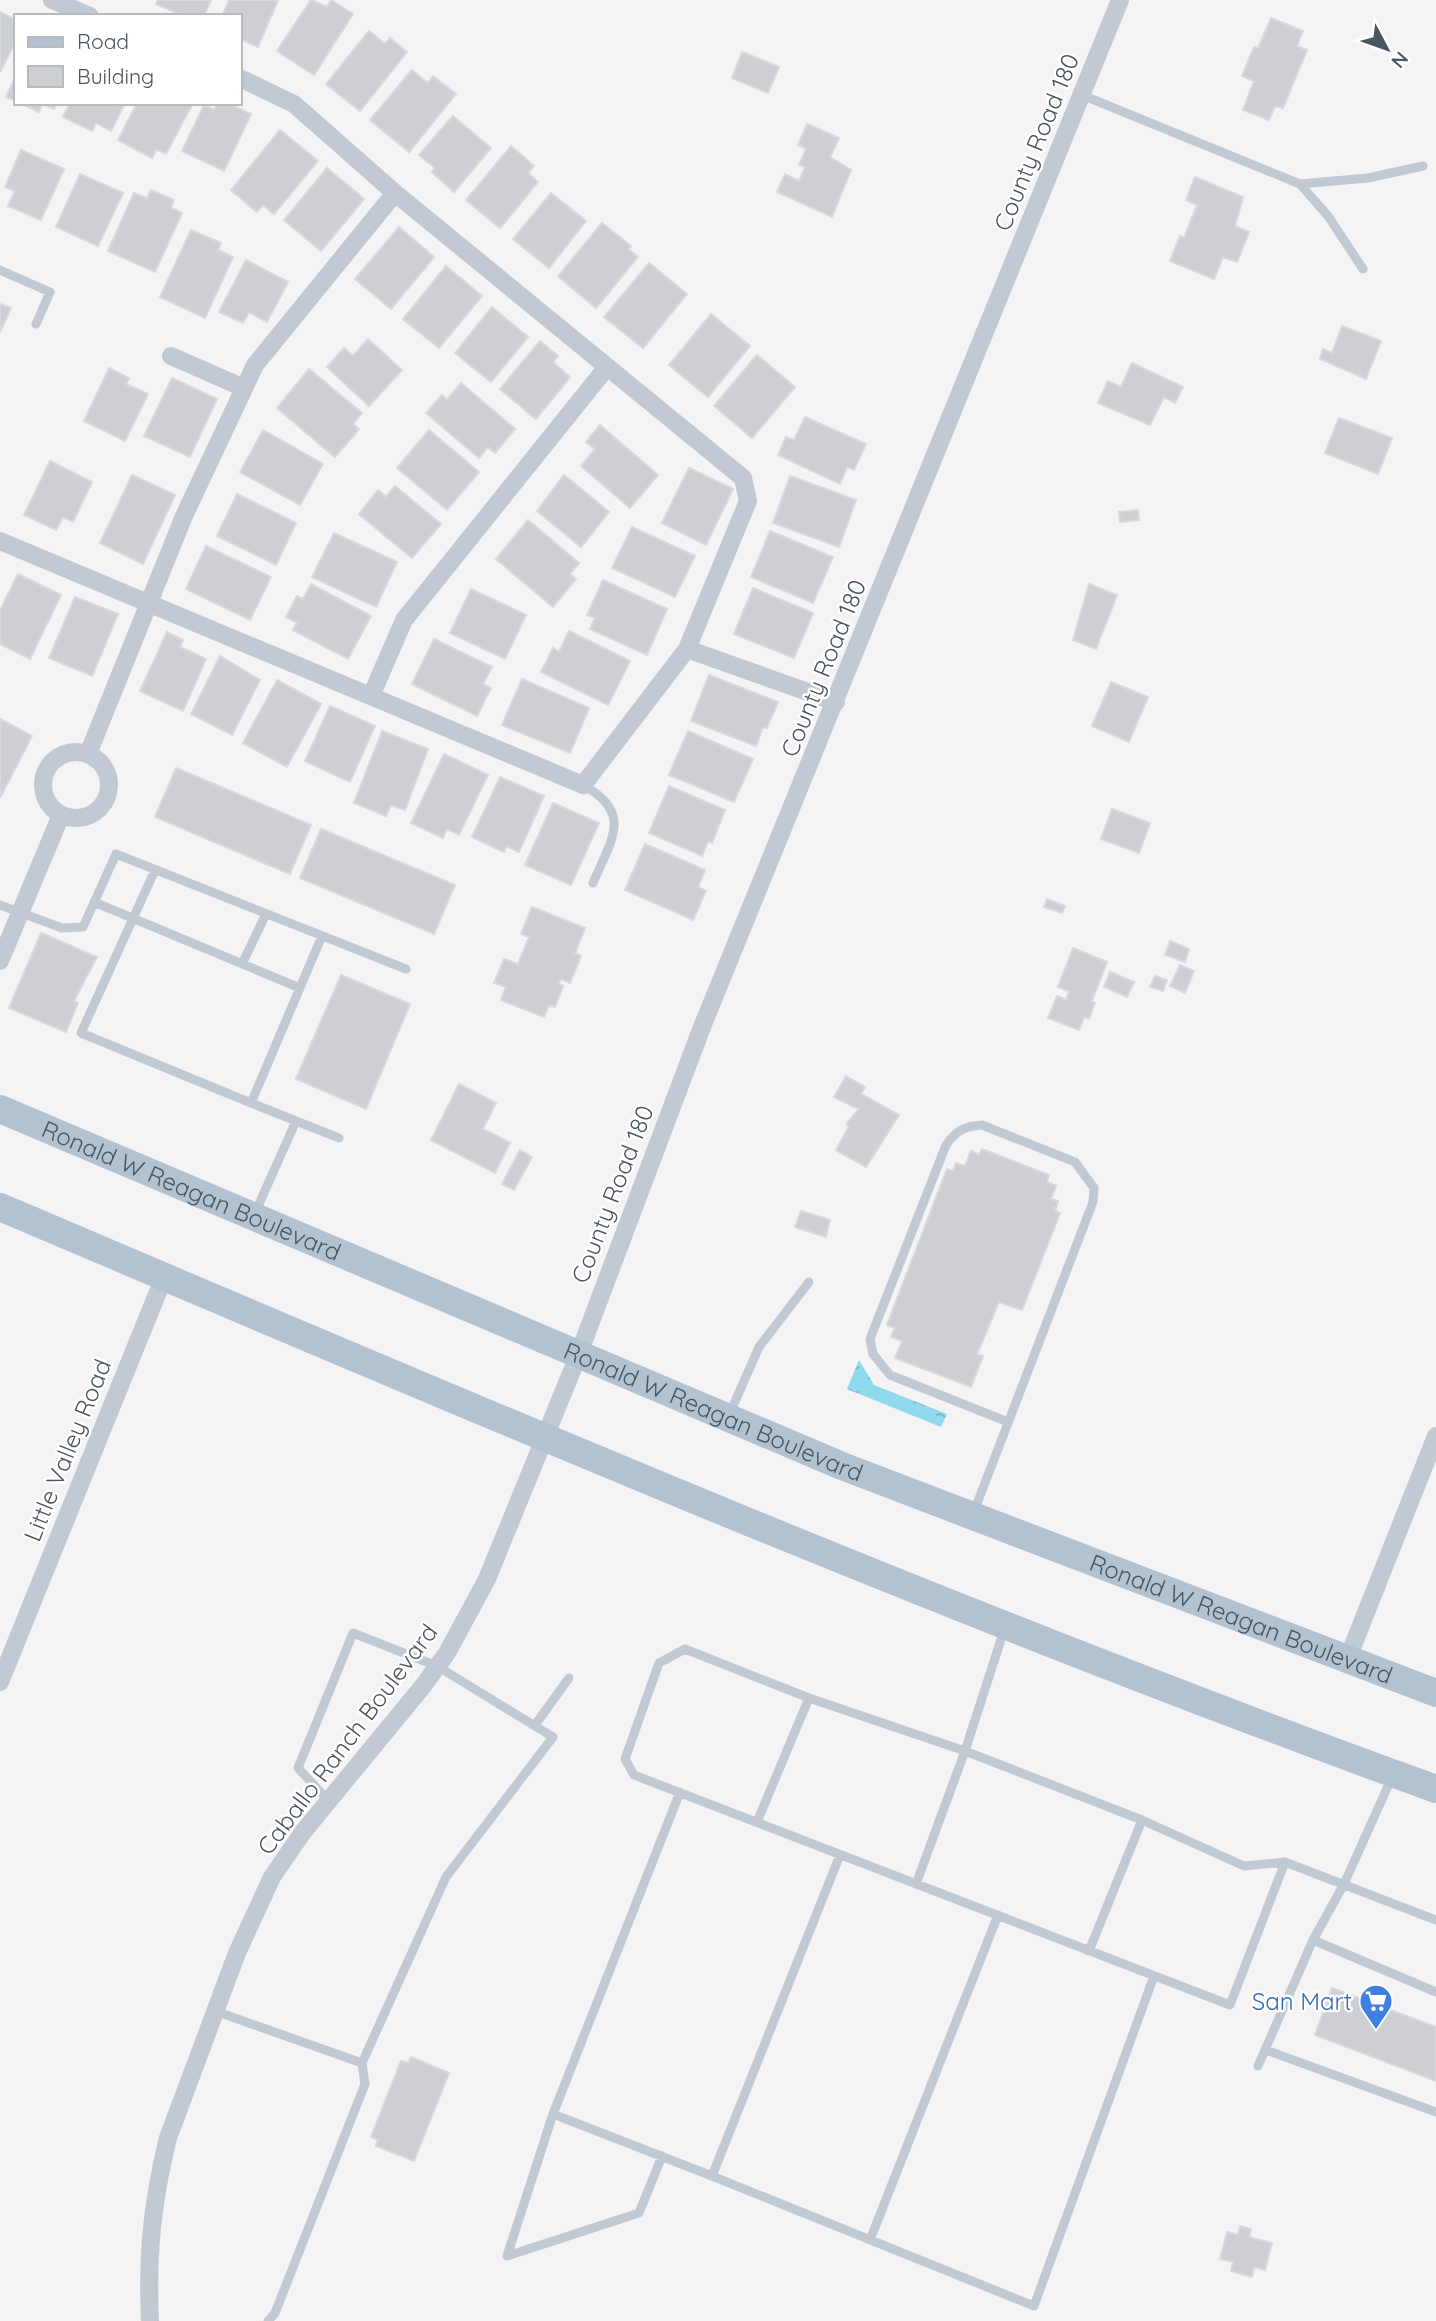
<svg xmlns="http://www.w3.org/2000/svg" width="1436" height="2321" font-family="Quicksand,sans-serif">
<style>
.water{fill:url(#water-ripples)}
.building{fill:#cdcfd5;stroke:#d7d9de;stroke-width:2}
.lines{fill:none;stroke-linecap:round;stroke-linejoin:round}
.service{stroke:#c1cad2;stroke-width:9}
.minor{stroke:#c1cad2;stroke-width:18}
.primary{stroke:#b3c2d1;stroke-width:28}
.labels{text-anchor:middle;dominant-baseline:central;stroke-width:5;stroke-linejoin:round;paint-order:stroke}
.street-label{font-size:24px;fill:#4a5661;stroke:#fff}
.shop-label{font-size:24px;fill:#366cbe;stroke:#fff;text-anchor:end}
</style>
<defs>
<pattern id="water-ripples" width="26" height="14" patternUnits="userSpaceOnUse" patternTransform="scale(1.75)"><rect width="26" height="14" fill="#90daee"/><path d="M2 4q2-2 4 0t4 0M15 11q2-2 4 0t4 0" fill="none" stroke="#78b4c4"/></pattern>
</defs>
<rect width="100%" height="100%" fill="#f5f3f3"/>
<path class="water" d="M859,1360l15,25 73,29 -6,13 -94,-38z"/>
<path class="building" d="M158,0h53l-7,16h-20l-28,-12z
M229,0h49l-20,47 -18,-8v-23h-18z
M311,0l16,7 4,-7 22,14 -39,61 -37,-24z
M0,12l16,8v21l-16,31z
M1271,18l32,13 -6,15 10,4 -24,58 -8,-2 -6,14 -26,-10 11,-29 -12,-5 12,-29 4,1z
M369,31l16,13 5,-6 17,14 -47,59 -34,-27z
M742,52l37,15 -11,26 -36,-15z
M412,70l16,13 5,-7 23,18 -47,58 -39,-32z
M16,76v25l-10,-4z
M20,103h37l-3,6 -12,-5 -3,8z
M70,103h55l-14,28 -15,-8 -4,8 -29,-14z
M137,103h56l-27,51 -10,-5 -4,9 -34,-18z
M218,103h9l24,11 -27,57 -42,-20 22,-46 10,5z
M453,116l38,32 -37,44 -22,-20 3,-4 -16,-13z
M807,124l32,14 -9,19 21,13 -19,47 -55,-25 8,-18 14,7 6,-14 -6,-2 7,-16 -8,-4z
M280,130l38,31 -44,53 -11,-9 -6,7 -26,-22z
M511,146l23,20 -6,7 10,9 -38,46 -34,-28z
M21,150l43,19 -23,51 -33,-14 7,-15 -10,-4z
M327,168l37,31 -43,52 -37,-31z
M80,174l43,19 -25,53 -42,-19z
M1195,177l48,20 -8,29 14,6 -12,30 -14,-5 -9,22 -44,-18 10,-25 4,2 13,-33 -11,-5z
M151,190l23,10 -3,8 11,5 -27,59 -47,-21 26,-58 13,5z
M551,193l35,28 -37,47 -36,-29z
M602,223l29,23 -3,3 10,8 -42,51 -38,-32z
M399,227l35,30 -43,52 -36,-30z
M191,230l30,13 -3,7 15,7 -28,61 -45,-21z
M246,260l42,22 -21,40 -18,-10 -6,11 -24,-11z
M649,263l38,31 -44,54 -39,-31z
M446,266l36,30 -43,52 -36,-29z
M0,304l11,4 -11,24z
M492,307l36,30 -37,45 -36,-29z
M711,314l39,32 -42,51 -39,-32z
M1342,326l39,15 -15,38 -46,-20 3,-10 9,4z
M368,339l34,31 -33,36 -42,-39 17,-19 9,8z
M540,341l18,15 -5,6 17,15 -34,42 -36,-30z
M757,355l38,32 -43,51 -38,-32z
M1132,363l51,24 -8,16 -11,-6 -14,28 -52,-22 10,-22 13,6z
M109,368l20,10 -3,6 22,10 -23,47 -41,-20z
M309,369l53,44 -9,11 6,5 -24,28 -58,-49z
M172,378l45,21 -27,58 -46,-21z
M461,383l54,46 -20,24 -7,-6 -9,11 -53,-45 16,-18 5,5z
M805,417l61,27 -12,26 -7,-3 -7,17 -62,-29 8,-18 8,3z
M1339,418l53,20 -14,36 -53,-21z
M600,425l58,50 -28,33 -49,-42 14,-17 -9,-7z
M263,430l60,34 -23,41 -60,-33z
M429,430l50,42 -32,38 -50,-42z
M50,461l42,21 -19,40 -10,-5 -7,13 -32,-15z
M689,468l44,21 -27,56 -44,-22z
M132,475l43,20 -32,69 -43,-21z
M564,475l45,37 -28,35 -44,-36z
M790,476l66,24 -17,47 -66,-24z
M395,486l46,38 -29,34 -53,-44 19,-24 8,7z
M237,494l59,29 -20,42 -59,-29z
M1138,510l1,10 -19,2 -1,-10z
M528,520l51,43 -9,11 6,5 -23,28 -57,-48z
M632,527l63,29 -20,41 -63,-29z
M770,531l63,26 -20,46 -62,-26z
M334,533l63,29 -21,45 -64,-30z
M206,546l65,31 -21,43 -64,-31z
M18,574l43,21 -31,64 -30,-15v-34z
M603,580l64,29 -20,46 -57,-26 5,-11 -8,-3z
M311,584l60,32 -23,43 -55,-29 4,-7 -11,-6 11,-21 6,3z
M1089,584l28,11 -21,54 -23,-9z
M753,588l60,25 -19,45 -60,-24z
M471,589l55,26 -21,44 -55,-26z
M75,597l43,17 -26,62 -43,-18z
M569,631l61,30 -22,44 -67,-33 12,-24 6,4z
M167,632l16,8 -3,7 26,12 -23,52 -43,-20z
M434,639l58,28 -9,17 8,4 -14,28 -65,-32z
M220,656l40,24 -28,55 -41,-21z
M709,675l69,27 -11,26 -4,-1 -7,19 -65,-25z
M522,679l67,29 -19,45 -68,-28z
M277,680l44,24 -34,63 -44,-24z
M1111,682l37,15 -19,45 -37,-16z
M330,706l45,20 -25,56 -45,-21z
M0,719l32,17 -32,62z
M382,731l46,18 -23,61 -14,-5 -5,11 -32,-13z
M688,731l65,28 -19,43 -65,-27z
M444,754l44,21 -29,60 -12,-6 -4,9 -32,-15z
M176,768l135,57 -21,49 -135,-57z
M500,777l44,19 -25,56 -13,-6 -2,6 -32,-15z
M669,786l56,24 -13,33 -4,-2 -6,15 -53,-23z
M553,803l46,20 -28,62 -46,-20z
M1112,809l38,14 -11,30 -38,-14z
M321,829l134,56 -21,49 -134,-56z
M645,844l60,26 -7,17 8,4 -13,29 -68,-30z
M1047,899l18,7 -3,7 -18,-6z
M532,907l53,21 -10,25 6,3 -11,27 -9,-4 -2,5 4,2 -8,21 -6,-2 -5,12 -43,-17 5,-13 -12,-4 10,-24 14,5 11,-27 -8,-3z
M41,933l56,24 -23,44 4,2 -12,29 -57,-24z
M1170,941l19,8 -4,13 -20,-7z
M1073,948l34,14 -15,39 3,2 -6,16 -5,-2 -5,13 -31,-12 9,-22 9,4 3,-9 -11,-4z
M1180,965l14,6 -9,22 -15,-7z
M1110,972l24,10 -7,15 -23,-10z
M341,975l69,29 -44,105 -70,-30z
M1155,976l12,4 -4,11 -13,-4z
M846,1076l19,11 -4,7 38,21 -33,52 -30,-17 12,-22 -1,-5 12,-14 -25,-12z
M459,1084l37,19 -13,26 27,14 -15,30 -64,-33z
M982,1149l67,26 -2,7 9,4 -5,13 7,2 -3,10 5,2 -38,97 -23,-8 -22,52 6,2 -12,31 -76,-29 7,-17 -11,-4 4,-9 -8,-3 60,-156 6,2 3,-8 9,3 6,-15 8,4z
M520,1150l12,7 -18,33 -12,-6z
M801,1211l29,9 -4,17 -31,-10z
M1332,1988l104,39v54l-121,-46z
M411,2057l38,16 -35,88 -38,-15 2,-6 -7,-3 30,-76 7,2z
M1240,2226l11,3 -2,8 23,6 -7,27 -11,-3 -2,10 -21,-6 2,-9 -13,-3 7,-27 11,3z"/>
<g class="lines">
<path class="service" d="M1082,95l218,89 68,-6 55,-12
M1300,184l28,32 35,53
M0,270l50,22 -14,32
M583,785c51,28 28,55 10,98
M155,870l-74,163 170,70
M94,902l206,86
M0,905l62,23 21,-1 33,-73 290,115
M242,964l24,-50
M296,1121l43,17
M255,1213l41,-92 -45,-18 71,-167
M730,1413l29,-66 50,-65
M973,1514l120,-312 1,-14 -19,-26 -93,-37c-18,1 -26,6 -36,20l-76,194 3,15 17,21 118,47
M1005,1627l-40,124 177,69 102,46 41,-4 151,58
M535,1725l34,-47
M680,1792l-127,322 159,62 128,-321
M328,1800l-30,-32 55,-135 84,33 116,71 -107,140 -84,186
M757,1822l52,-124
M916,1884l49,-133 -156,-53 -124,-49 -26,14 -34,96 9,16 596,230 55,-143
M1313,1940l123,52
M1089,1951l53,-131
M215,2011l147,52 3,21 -90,229 -7,8
M1266,2050l170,62
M1258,2066l55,-126 31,-56 49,-109
M553,2114l-46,142 132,-43 23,-57
M712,2176l322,130 120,-330
M870,2240l128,-325"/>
<path class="minor" d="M52,0l38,16
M171,356l73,32
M0,541l583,244 104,-136 61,-148 -5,-23 -348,-285 -101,-89 -54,-26
M687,649l149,53
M371,696l33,-76 203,-253
M43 785a33 33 0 1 1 66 0a33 33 0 1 1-66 0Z
M88,754l96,-238 71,-151 140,-172
M0,961l61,-146
M1348,1658l88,-222
M0,1682l164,-405
M150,2321c-3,-66 2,-118 18,-183l69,-185 35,-76 31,-45 120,-146 24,-33 40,-74 91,-223 124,-329 418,-1027"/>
<g class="primary">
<path id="s1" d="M0,1109l842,357 594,227"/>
<path d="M0,1207c475,202 950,406 1436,582"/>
</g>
</g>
<defs>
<symbol id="supermarket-pin" viewBox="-11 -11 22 30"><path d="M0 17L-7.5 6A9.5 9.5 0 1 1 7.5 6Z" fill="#3f7fe0" stroke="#fff"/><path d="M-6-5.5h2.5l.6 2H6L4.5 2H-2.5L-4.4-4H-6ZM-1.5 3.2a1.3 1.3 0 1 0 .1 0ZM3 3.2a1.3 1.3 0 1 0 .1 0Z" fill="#fff"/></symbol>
</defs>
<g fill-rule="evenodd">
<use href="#supermarket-pin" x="1357" y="1982" width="38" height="52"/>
</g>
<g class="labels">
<g class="street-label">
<text transform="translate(1036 142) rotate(-68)">County Road 180</text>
<text transform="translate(823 668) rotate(-68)">County Road 180</text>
<text stroke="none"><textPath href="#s1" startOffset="208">Ronald W Reagan Boulevard</textPath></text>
<text transform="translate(612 1194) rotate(-69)">County Road 180</text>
<text stroke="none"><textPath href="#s1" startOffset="775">Ronald W Reagan Boulevard</textPath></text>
<text transform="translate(67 1450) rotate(-68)">Little Valley Road</text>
<text stroke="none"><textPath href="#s1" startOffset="1342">Ronald W Reagan Boulevard</textPath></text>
<text transform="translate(347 1739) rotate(-53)">Caballo Ranch Boulevard</text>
</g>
<g class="shop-label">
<text x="1352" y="2001">San Mart</text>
</g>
</g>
<rect x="14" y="14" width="228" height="91" fill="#ffffff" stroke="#b7bbc0" stroke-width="2"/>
<rect x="28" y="37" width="35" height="10" fill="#b3c2d1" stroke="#b7bbc0" stroke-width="2"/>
<text x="77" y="49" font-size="21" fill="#4a5661">Road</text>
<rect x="28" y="66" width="35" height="21" fill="#cdcfd5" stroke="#b7bbc0" stroke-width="2"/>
<text x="77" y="84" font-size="21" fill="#4a5661">Building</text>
<g transform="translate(1387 49) rotate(131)" stroke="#ffffff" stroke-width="5" paint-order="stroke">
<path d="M0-5L12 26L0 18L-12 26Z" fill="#4a5661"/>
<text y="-10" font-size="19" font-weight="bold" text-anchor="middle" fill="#4a5661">N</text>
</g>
</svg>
